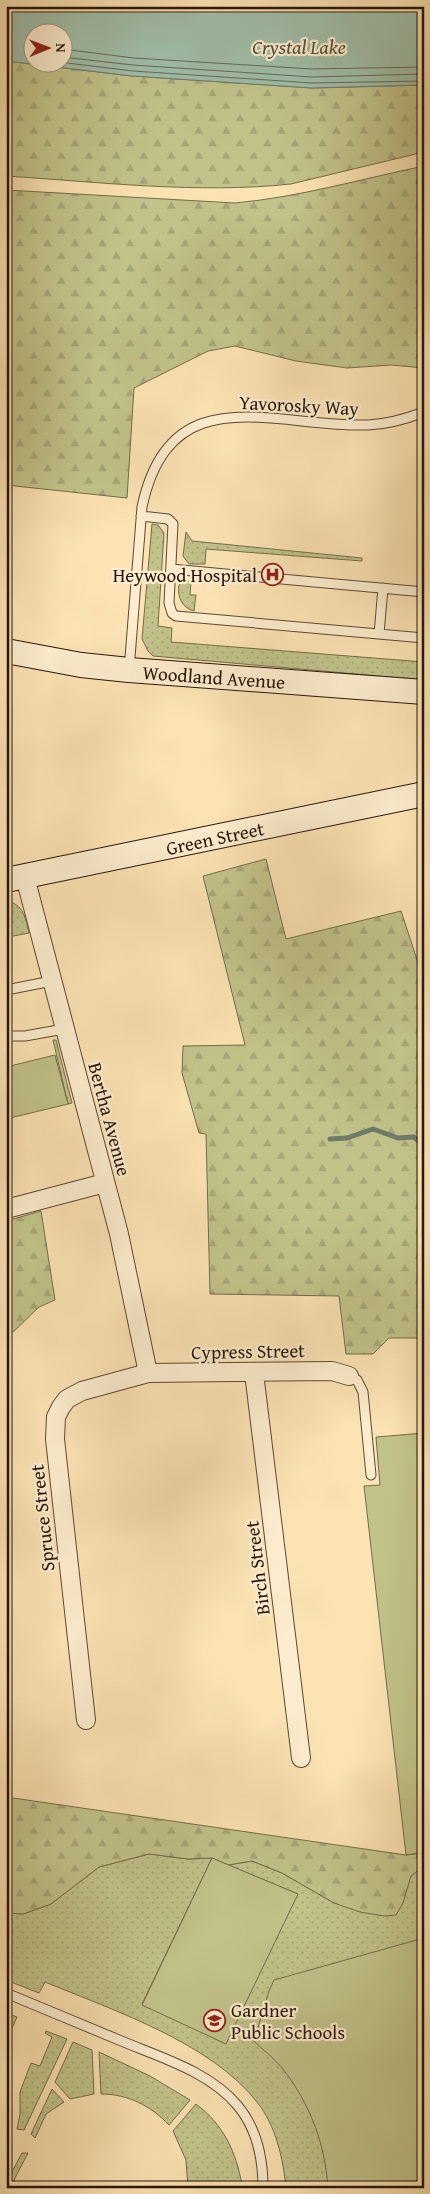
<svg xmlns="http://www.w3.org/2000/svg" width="430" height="2194" font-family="'Gentium Book Plus',serif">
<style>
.grass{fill:url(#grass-dots);stroke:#746c4b}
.forest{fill:url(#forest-firs);stroke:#746c4b}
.green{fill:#c2c38b;stroke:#746c4b}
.water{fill:#a0bea9;stroke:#707b6a;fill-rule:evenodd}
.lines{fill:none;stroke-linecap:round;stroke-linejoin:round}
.shore{stroke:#646a5a;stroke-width:1}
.stream{stroke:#707b6a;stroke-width:5}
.lane-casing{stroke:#5c4935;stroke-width:11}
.street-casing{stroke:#5c4935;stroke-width:20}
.secondary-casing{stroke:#27160b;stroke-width:26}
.lane{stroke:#fdedce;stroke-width:9}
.street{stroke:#fdedce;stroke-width:18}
.secondary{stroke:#fdedce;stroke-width:24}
.labels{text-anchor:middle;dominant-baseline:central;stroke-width:4.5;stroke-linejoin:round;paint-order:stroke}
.street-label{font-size:19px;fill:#27160b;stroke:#fdedce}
.poi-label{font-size:19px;fill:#27160b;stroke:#fdedce;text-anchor:end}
.water-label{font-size:20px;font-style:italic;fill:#515142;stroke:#fdedce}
</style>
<defs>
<pattern id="grass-dots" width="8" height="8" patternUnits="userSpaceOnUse" patternTransform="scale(1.25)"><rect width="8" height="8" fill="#c2c38b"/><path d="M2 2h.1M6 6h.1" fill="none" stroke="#a7a777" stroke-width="1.8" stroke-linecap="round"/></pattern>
<pattern id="forest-firs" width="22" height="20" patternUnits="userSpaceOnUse" patternTransform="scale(1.25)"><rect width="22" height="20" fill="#c2c38b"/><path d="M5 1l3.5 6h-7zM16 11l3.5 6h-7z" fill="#a7a777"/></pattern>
</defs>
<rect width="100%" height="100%" fill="#fce3b4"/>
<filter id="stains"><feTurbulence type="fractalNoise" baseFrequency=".004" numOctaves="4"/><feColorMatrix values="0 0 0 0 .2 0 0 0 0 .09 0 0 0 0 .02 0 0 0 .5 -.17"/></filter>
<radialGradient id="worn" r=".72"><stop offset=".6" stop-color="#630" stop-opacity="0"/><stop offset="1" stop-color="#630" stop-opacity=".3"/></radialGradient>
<path class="grass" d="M152,524l6,1 6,8 -6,93 14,2 -1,14 253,20v18l-271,-24 -5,-5 -6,-12z
M186,532l6,9 170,17v3l-156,-12 -1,15h-16l-6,-8z
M185,580l6,2 -1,13h6l-2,16c-12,-3 -17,-14 -15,-26z
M6,901c17,2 20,18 23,32l-21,4z
M53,1040h3l16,63 -4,1z
M424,1852v336h-138c-3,-30 -10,-62 -29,-86 -46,-59 -144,-92 -212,-120l-6,11 -33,-13v-67l17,1 28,-10 48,-37 50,-13 39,5 24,-1 -70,146 156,-110 -70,-29 24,-4 30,12 52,30h69c1,-8 2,-19 8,-27 8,-11 12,-7 11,-23z
M6,2013l11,4 -11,25z
M46,2031l21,8 -43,91 -7,-1 3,-15v-22l11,-29 9,3 12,-29 -7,-4z
M73,2042l19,8 2,44 -24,5 -15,-17z
M99,2052l51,24 40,24 -21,25c-18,-19 -41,-31 -68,-31z
M52,2089l12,13 -18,12 -11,24 -4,-4z
M196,2104c28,21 40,48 46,81l-54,3 -2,-28 -13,-29z
M22,2153h6l-14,27 3,8h-11v-5z"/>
<path class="forest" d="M6,61l126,15 180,12 112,-3v67l-133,32c-93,10 -191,-2 -285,-8z
M424,166v202l-33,-3 -44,3 -51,-7 -61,-15 -27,5 -74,37 -7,110 -121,-13v-295l229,13c65,-6 126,-24 189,-37z
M266,859l20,80 115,-28 23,70v357h-35l-16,16h-27l-7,-58 -129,-2 -4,-160 -7,-1 -17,-60 1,-27 62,-1 -42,-169z
M41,1211l14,89 -16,7 -33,32v-118z
M6,1797l400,58 16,-2 1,10 -3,6 -9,7 -8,27 -7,12 -12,1 -24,-4 -26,-9 -52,-30 -30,-12 -24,4 -16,-7 -24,1 -39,-5 -50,13 -48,37 -28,10 -17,-1z"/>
<path class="green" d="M55,1055l13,49 -62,15v-52z
M424,1433v419l-18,3 -42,-369 16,-1 -4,-48z
M212,1858l86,36 -72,150 -84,-39z
M424,1938v250h-96c-3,-44 -18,-85 -46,-120 -8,-10 -19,-18 -28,-27l15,-50 5,-11z"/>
<path class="water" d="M6,6h418v79l-112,3 -180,-12 -126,-15zM32,32h30v30h-30z"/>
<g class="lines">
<path class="shore" d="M62,49l72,9 178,11 112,-2
M62,57l71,8 179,12 112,-3
M59,62l74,9 179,12 112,-2"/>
<path class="stream" d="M330,1139l17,-1 26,-9 25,9 16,-1 10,10"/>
<defs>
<path id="lane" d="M141,516l27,3 5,5 -4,79 3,10 4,3 248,22
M171,569l253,23
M379,634l4,-46
M129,670l13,-163c28,-132 133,-79 226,-82 19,-1 38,-6 56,-13
M6,990l46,-9
M6,1036h19l39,-7
M349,1376l8,4 6,12 8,83
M6,1993c38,16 75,31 113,47 40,17 90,31 119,66 19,23 25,53 25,82"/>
<path id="street" d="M25,877l94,357 29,139
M6,1209l99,-26
M254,1373l47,385
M86,1720l-31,-281 1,-22 5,-10 6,-8 15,-8 66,-18 184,-2 17,5"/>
<path id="secondary" d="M6,651l75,14 48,5 295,22
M6,880l418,-86"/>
</defs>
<use href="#lane" class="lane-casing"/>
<use href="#street" class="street-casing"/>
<use href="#secondary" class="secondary-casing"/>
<use href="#lane" class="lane"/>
<use href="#street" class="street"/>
<use href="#secondary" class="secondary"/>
</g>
<defs>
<symbol id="hospital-ring" viewBox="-11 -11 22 22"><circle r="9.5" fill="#fdedce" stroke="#8f2418" stroke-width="1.5"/><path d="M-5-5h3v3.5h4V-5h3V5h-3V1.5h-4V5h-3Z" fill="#8f2418"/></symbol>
<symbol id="school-ring" viewBox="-11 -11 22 22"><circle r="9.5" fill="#fdedce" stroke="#8f2418" stroke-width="1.5"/><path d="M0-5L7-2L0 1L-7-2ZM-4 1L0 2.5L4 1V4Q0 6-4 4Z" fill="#8f2418"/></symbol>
</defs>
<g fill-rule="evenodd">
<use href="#hospital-ring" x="260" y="562" width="25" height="25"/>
<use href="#school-ring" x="202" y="2008" width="25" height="25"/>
</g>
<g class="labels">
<g class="street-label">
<text transform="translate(299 405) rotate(3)">Yavorosky Way</text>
<text transform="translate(214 677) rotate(4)">Woodland Avenue</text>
<text transform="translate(215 838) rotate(-12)">Green Street</text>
<text transform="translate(110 1119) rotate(75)">Bertha Avenue</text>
<text transform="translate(248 1351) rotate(-1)">Cypress Street</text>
<text transform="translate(42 1518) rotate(-96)">Spruce Street</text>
<text transform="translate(257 1568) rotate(-97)">Birch Street</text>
</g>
<g class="poi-label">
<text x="257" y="575">Heywood Hospital</text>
<text x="231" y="2010" text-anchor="start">Gardner<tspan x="231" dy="22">Public Schools</tspan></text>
</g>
<g class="water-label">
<text x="299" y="46">Crystal Lake</text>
</g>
</g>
<rect width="430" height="2194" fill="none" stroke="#fce3b4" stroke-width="25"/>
<rect x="8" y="8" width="415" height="2179" fill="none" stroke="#27160b" stroke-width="2.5"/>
<rect x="12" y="12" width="405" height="2169" fill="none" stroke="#27160b"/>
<g transform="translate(48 48) rotate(89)"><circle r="24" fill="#fdedce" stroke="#a79780"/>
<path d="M0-4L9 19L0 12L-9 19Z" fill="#8f2418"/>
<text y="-8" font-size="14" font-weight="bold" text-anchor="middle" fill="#27160b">N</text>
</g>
<rect width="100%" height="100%" filter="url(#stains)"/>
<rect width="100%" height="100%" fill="url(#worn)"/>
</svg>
